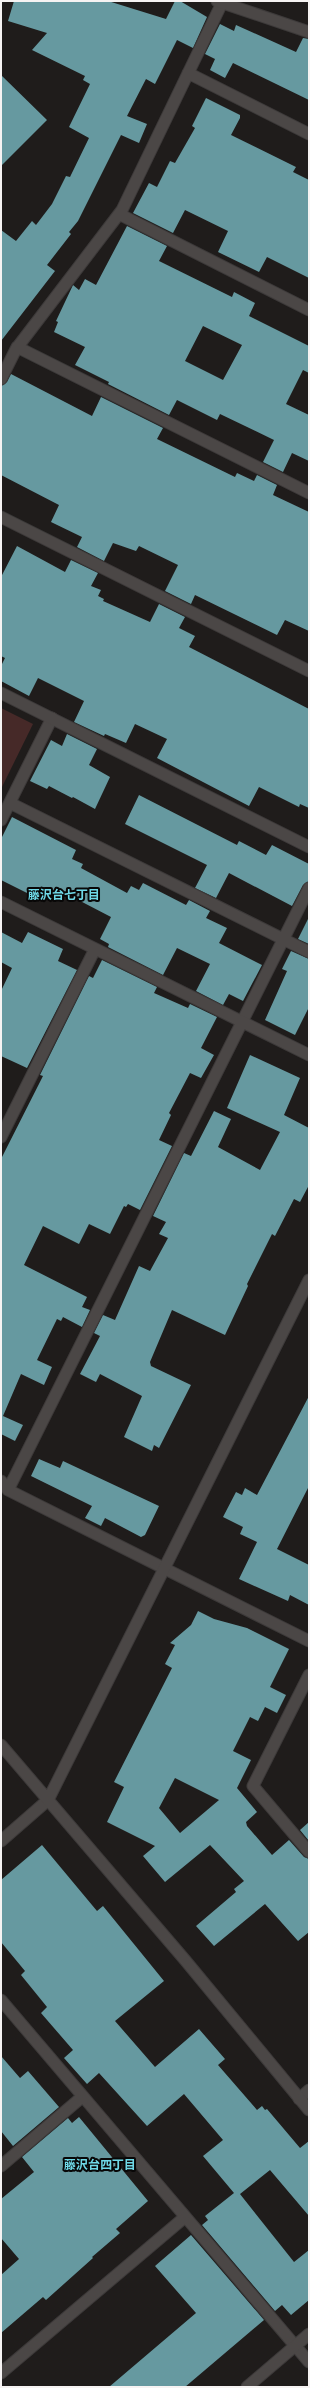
<svg xmlns="http://www.w3.org/2000/svg" width="310" height="2388" font-family="Barlow,'Noto Sans JP',sans-serif">
<style>
.green{fill:#462928}
.building{fill:#6699a0;fill-rule:evenodd}
.lines{fill:none;stroke-linecap:round;stroke-linejoin:round}
.pedestrian-casing{stroke:#3d3a3a;stroke-width:13}
.minor-casing{stroke:#3d3a3a;stroke-width:13}
.tertiary-casing{stroke:#3d3a3a;stroke-width:13}
.secondary-casing{stroke:#3d3a3a;stroke-width:13}
.pedestrian{stroke:#4b4746;stroke-width:11}
.minor{stroke:#4b4746;stroke-width:11}
.tertiary{stroke:#4b4746;stroke-width:11}
.secondary{stroke:#4b4746;stroke-width:11}
.labels{text-anchor:middle;dominant-baseline:central;stroke-width:4;stroke-linejoin:round;paint-order:stroke}
.neighbourhood-label{font-size:12px;font-weight:bold;fill:#6fd9e8;stroke:#080707}
</style>
<rect width="100%" height="100%" fill="#1f1c1b"/>
<path class="green" d="M1,708l32,16 -32,65z"/>
<path class="building" d="M14,1h94l58,18 9,-18h5l27,16 -14,31 -16,-8 -22,44 -9,-5 -19,37 20,8 -8,19 -18,-8 -43,86 -9,11 2,2 -24,31 8,6 -54,70v-111l15,11 16,-20 4,4 16,-21 14,-28 4,1 19,-39 -20,-11 21,-43 -7,-4 2,-4 -53,-26 15,-17 -39,-12z
M220,24l14,7 2,-6 60,27 7,-14 6,1v61l-76,-37 -8,15 -15,-8 5,-11 -10,-5z
M1,75l46,45 -46,46z
M206,98l34,17v3l-9,17 65,32 -3,5 16,8v98l-42,-21 -8,15 -41,-20 10,-21 -43,-21 -12,23 -40,-20 16,-30 8,4 13,-26 5,2 20,-35 -3,-2z
M127,226l40,20 -8,15 73,36 2,-5 21,11 -6,13 60,30v27l-6,-3 -17,34 23,11v46l-17,-8 -9,19 -20,-10 11,-22 -54,-26 -3,6 -40,-20 -8,15 -61,-31 1,-2 -34,-17 10,-18 -31,-15 4,-10 -2,-1 17,-36 6,5 6,-11 11,6zM203,326l39,19 -19,35 -38,-19z
M11,374l81,42 9,-19 62,31 -6,11 78,38 2,-4 17,8 3,-6 20,10 -4,10 36,17v119l-24,-11 -8,15 -82,-40 -4,9 -26,-13 13,-26 -39,-19 -3,5 -23,-8 -9,18 -27,-14 5,-10 -31,-15 8,-17 -58,-30v-89l6,-4z
M17,546l48,26 6,-12 27,13 -7,13 10,4 -3,6 6,3 -1,2 47,21 9,-18 26,13 -6,11 16,8 -6,11 120,62v99l-9,-4 -1,3 -40,-20 -10,19 -92,-48 10,-19 -32,-15 -9,19 -21,-9 -1,2 -30,-14 10,-21 -46,-23 -9,18 -28,-15v-15l4,-8 -4,-2v-79z
M67,734l30,15 -8,16 21,12 -15,32 -22,-12 -1,1 -23,-12 -2,3 -17,-8 21,-41 11,6z
M139,795l98,50 2,-4 27,14 6,-10 37,19v17l-6,4 -11,21 -63,-33 -13,25 -21,-10 12,-23 -82,-41z
M12,817l64,33 -4,9 11,5 -2,4 46,25 4,-7 8,4 4,-7 43,22 3,-5 21,11 -4,7 21,10 -8,15 43,22 -19,36 -14,-7 -6,11 -27,-14 14,-27 -33,-16 -14,27 -55,-28 1,-3 -9,-5 11,-22 -50,-26 -3,6 -12,-6 -5,9 -40,-20v-41z
M309,917v27l-11,-5z
M1,932l21,11 6,-11 35,17 -5,12 19,9 -50,98 -26,-12v-65l11,-23 -11,-6z
M291,951l18,8v48l-14,28 -30,-15 22,-49 -5,-2z
M102,960l55,27 -3,6 34,15 2,-4 27,13 -16,31 13,7 -13,23 -11,-5 -21,40 2,2 -12,25 13,6 -32,64 -12,-6 -2,3 -2,-1 -14,28 -21,-10 -10,20 -36,-18 -19,39 63,32 -5,10 8,3 -8,17 -19,-10 -2,4 -4,-2 -20,41 15,7 -8,18 -23,-11 -18,42 20,9 -8,16 -14,-7v-275l42,-83 -3,-1 49,-99 4,2z
M250,1055l50,23 -16,37 25,13v57l-9,17 -6,-3 -19,37 -3,-2 -25,50 1,2 -23,49 -53,-25 -22,52 1,4 40,19 -32,63 -5,-3 -2,6 -28,-14 18,-41 -42,-22 -4,8 -16,-8 20,-38 -6,-3 9,-18 12,5 24,-54 11,5 18,-33 -9,-4 7,-12 -13,-6 31,-63 7,3 23,-45 17,8 -13,28 42,23 20,-38 -53,-24z
M309,1396v90l-32,63 32,16v40l-19,-10 -2,6 -49,-22 18,-37 -17,-8 3,-7 -20,-10 13,-25 6,3 3,-7 12,7z
M39,1459l21,9 3,-7 96,45 -14,29 -4,2 -36,-19 -4,8 -16,-8 7,-12 -61,-30z
M198,1611l16,8 33,9 42,21 -19,38 16,8 -9,18 -12,-6 -7,14 -8,-4 -17,34 18,9 -14,28 20,24 -11,10 1,4 25,29 17,-15 15,17 5,2v73l-11,9 -33,-37 -51,42 -18,-20 40,-34 -2,-3 10,-8 -34,-36 -45,37 -22,-26 12,-10 -48,-24 17,-35 -10,-5 58,-114 -7,-4 10,-19 -5,-2 21,-18zM175,1778l44,22 -39,33 -21,-25z
M309,1822v19l-9,-11z
M42,1845l55,66 6,-5 61,75 -49,40 40,46 44,-38 26,30 -7,6 39,45 5,-4 3,4 2,-1 33,39 9,-7v75l-39,-46 -30,24 54,68 15,-12v50l-18,15 -9,-10 -7,6 -73,-86 6,-5 -3,-4 29,-23 -31,-37 20,-16 -39,-46 -37,32 -48,-53 -12,11 -23,-26 9,-8 -32,-37 6,-6 -26,-32 4,-4 -24,-29v-62z
M1,2056l19,22 8,-7 31,36 -46,39 -12,-15z
M79,2117l69,84 -32,28 4,4 -28,24 1,1 -47,42 -3,-3 -42,36v-58l18,-16 -18,-21v-39l33,-27 -12,-15 46,-39 4,5z
M191,2235l73,85 -79,67h-76l87,-74 -41,-47z"/>
<g class="lines">
<defs>
<path id="pedestrian" d="M10,803l299,149
M1,820l51,-102
M242,1022l67,-134
M299,2099l10,-9"/>
<path id="minor" d="M188,73l121,61
M119,214l190,96
M17,347l292,146
M1,379l15,-30 106,-139 100,-207
M1,517l308,154
M1,693l308,154
M1,902l308,153
M1,1137l94,-188
M1,1481l7,9 301,151
M8,1490l234,-468
M309,1675l-56,111 56,66
M1,1841l47,-41
M1,2000l308,362
M1,2166l81,-69
M1,2373l184,-156"/>
<path id="tertiary" d="M1,1745l184,215 124,150
M48,1800l261,-520
M247,2387l62,-53"/>
<path id="secondary" d="M217,1l92,31"/>
</defs>
<use href="#pedestrian" class="pedestrian-casing"/>
<use href="#minor" class="minor-casing"/>
<use href="#tertiary" class="tertiary-casing"/>
<use href="#secondary" class="secondary-casing"/>
<use href="#pedestrian" class="pedestrian"/>
<use href="#minor" class="minor"/>
<use href="#tertiary" class="tertiary"/>
<use href="#secondary" class="secondary"/>
</g>
<g class="labels">
<g class="neighbourhood-label">
<text x="64" y="894">藤沢台七丁目</text>
<text x="100" y="2164">藤沢台四丁目</text>
</g>
</g>
<rect width="310" height="2388" fill="none" stroke="#f6f3f3" stroke-width="4"/>
</svg>
